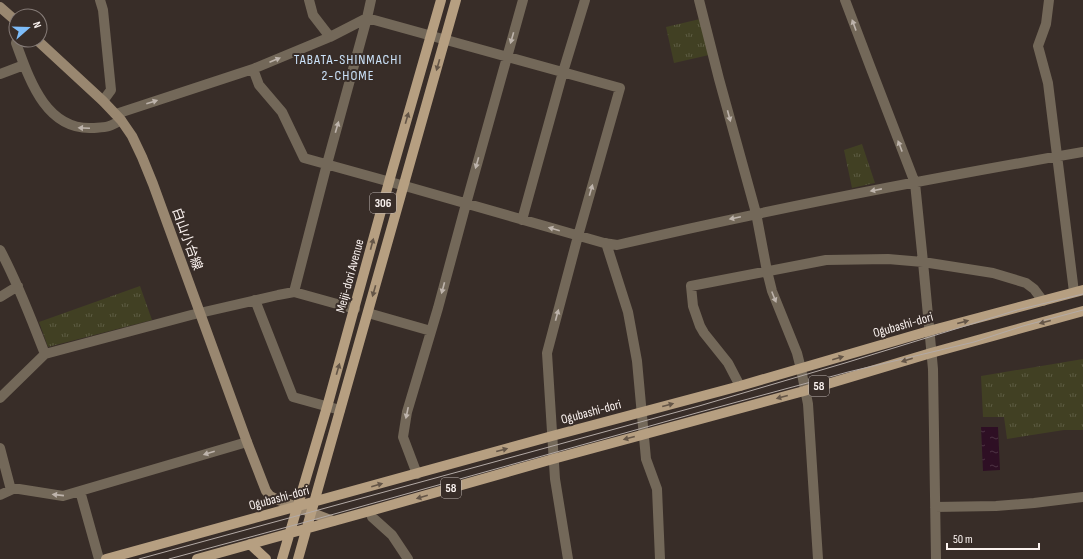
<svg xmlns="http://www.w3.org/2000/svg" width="1083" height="559" font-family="'Sofia Sans Condensed','Noto Sans JP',sans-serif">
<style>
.grass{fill:url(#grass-tufts)}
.water{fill:url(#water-ripples)}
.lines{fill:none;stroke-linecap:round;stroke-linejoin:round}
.minor{stroke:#736859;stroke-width:10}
.secondary{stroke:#998770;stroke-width:10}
.primary{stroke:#b69f81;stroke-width:10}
.tram{stroke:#b3aaa6;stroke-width:1}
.oneway{fill:#beb4ac}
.oneway2{fill:#645547}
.labels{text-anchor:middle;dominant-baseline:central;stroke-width:4;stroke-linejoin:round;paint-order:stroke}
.shield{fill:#382d28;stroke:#c0b8b4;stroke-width:1}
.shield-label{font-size:12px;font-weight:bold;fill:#fbf3f0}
.street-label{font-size:13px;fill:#fbf3f0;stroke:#382d28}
.neighbourhood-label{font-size:14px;letter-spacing:1px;fill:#cbe2f9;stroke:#382d28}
</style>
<defs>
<pattern id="grass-tufts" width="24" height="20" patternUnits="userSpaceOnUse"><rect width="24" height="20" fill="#414023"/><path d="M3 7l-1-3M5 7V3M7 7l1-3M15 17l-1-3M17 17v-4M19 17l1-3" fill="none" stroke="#5d5c43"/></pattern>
<pattern id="water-ripples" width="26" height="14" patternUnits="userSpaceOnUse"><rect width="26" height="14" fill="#2e0f24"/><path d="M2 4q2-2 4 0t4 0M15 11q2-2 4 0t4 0" fill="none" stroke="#4d3244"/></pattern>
</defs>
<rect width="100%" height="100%" fill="#382d28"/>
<path class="grass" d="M700,19l9,36 -35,8 -8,-36z
M862,144l13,39 -23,5 -8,-38z
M140,286l12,34 -104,27 -9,-25z
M1083,359v71h-19l-57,9 -3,-22h-21l-2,-41z"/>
<path class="water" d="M981,427h17l2,43 -17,1z"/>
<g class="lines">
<path class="minor" d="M100,0l3,10 8,80 -8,11
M309,0l4,15 17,22
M699,0l20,79 37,134 11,58 5,20 25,62 4,16 7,35 10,155
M845,0l25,66 45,117 8,79 10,107 3,190
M1049,0l-3,24 -8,22 10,37 26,209
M17,40l-1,3c13,35 29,87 76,85 14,-1 16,0 29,-8
M253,69l6,16 23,27 22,46 108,30 192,55 13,2c154,-36 310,-66 466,-93
M0,74l24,-9
M116,114l137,-45 77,-32 37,-19 253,70 -42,148 -31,117 8,126 13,80
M522,220l41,-148 22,-72
M606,243l22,69 9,49 9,98 11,30 3,70
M0,250c18,33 31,69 45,104
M294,292l33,-128 40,-146 4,-18
M0,297l18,-11
M255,300l38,97 47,13
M368,313l63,18
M740,386l-12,-23 -24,-30 -4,-7 -7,-20 -2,-20 135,-26 62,-1 35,3 70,11 33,10 8,6 9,12
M0,398l45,-44 146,-39 87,-20 16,-3 61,17
M0,448l11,42
M417,474l-14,-37 4,-25 31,-104 28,-104 57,-204
M80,491l19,68
M0,495l13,-6h6l44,7 17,-5 167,-49
M935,507l61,-1 38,-3 49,-6
M370,511l2,6 20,18 16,24"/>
<path class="secondary" d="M0,7l16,14
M37,40l66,61 18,19 11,16 10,21 11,27 94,258 19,49 4,5 6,3 57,22"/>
<path class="primary" d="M250,544l16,15
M106,559l446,-123 188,-50 189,-55 154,-41
M197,559l173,-48 183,-52 251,-68 127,-38 152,-42
M282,559l45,-152 65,-236 49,-171
M298,559l158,-559"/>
<path class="tram" d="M139,559l560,-153 146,-43 172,-53 66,-16
M169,559l133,-36 398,-111 148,-40 126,-30 49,-16 60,-16"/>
</g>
<defs><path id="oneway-solid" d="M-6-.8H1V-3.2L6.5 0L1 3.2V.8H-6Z"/></defs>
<g class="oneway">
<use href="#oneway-solid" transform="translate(854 25) rotate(-110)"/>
<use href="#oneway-solid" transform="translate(512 38) rotate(106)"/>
<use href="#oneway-solid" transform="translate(275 60) rotate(-23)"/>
<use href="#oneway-solid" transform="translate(152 102) rotate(-18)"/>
<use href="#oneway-solid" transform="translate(729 116) rotate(75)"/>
<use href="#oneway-solid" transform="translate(337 127) rotate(-74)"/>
<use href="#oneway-solid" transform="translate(84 128) rotate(-177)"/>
<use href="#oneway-solid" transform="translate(900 146) rotate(-111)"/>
<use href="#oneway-solid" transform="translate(477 163) rotate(106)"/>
<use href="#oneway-solid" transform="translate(591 190) rotate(-74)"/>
<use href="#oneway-solid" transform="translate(876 190) rotate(169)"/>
<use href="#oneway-solid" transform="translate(735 218) rotate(168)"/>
<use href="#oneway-solid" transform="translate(554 229) rotate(-164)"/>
<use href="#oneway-solid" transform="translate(443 288) rotate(105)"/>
<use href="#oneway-solid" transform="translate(774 297) rotate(68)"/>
<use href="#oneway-solid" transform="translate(557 315) rotate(-75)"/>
<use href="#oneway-solid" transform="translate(407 413) rotate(102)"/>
<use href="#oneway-solid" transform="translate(209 453) rotate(163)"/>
<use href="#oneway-solid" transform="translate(58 495) rotate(-174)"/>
</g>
<g class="oneway2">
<use href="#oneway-solid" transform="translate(438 65) rotate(106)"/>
<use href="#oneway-solid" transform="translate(407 118) rotate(-74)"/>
<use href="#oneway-solid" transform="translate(372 244) rotate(-75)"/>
<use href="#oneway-solid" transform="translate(374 291) rotate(106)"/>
<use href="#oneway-solid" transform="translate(963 322) rotate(-15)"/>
<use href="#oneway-solid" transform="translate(1045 322) rotate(165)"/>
<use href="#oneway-solid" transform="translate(838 358) rotate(-16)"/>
<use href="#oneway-solid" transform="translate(907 360) rotate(163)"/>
<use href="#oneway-solid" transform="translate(338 369) rotate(-74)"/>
<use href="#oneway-solid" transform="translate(782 397) rotate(165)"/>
<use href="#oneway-solid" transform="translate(668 405) rotate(-15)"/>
<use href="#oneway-solid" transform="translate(629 438) rotate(165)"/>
<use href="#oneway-solid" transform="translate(502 450) rotate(-15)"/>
<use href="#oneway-solid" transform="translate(377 485) rotate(-16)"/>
<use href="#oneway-solid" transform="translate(422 497) rotate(164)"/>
</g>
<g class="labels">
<g class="shield">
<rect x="370" y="193" width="26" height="20" rx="3"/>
<rect x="809" y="376" width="20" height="20" rx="3"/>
<rect x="441" y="478" width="20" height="20" rx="3"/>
</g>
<g class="shield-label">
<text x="383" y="203">306</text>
<text x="819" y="386">58</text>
<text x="451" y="488">58</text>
</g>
<g class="street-label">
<text transform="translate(187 239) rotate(70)">白山小台線</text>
<text transform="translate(350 276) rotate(-75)">Meiji-dori Avenue</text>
<text transform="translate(903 325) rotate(-16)">Ogubashi-dori</text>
<text transform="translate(591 412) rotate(-15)">Ogubashi-dori</text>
<text transform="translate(279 498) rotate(-15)">Ogubashi-dori</text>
</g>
<g class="neighbourhood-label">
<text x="348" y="59">TABATA-SHINMACHI<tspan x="348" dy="16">2-CHOME</tspan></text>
</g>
</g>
<g transform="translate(28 28) rotate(70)"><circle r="19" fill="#382d28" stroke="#867c78"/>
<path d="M0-3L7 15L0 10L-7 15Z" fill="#7ebdf9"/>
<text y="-6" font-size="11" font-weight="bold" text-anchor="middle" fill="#fbf3f0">N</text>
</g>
<path d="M947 543v6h92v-6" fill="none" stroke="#fbf3f0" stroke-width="2"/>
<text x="953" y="543" font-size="12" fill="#fbf3f0" stroke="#382d28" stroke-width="3" paint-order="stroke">50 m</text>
</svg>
